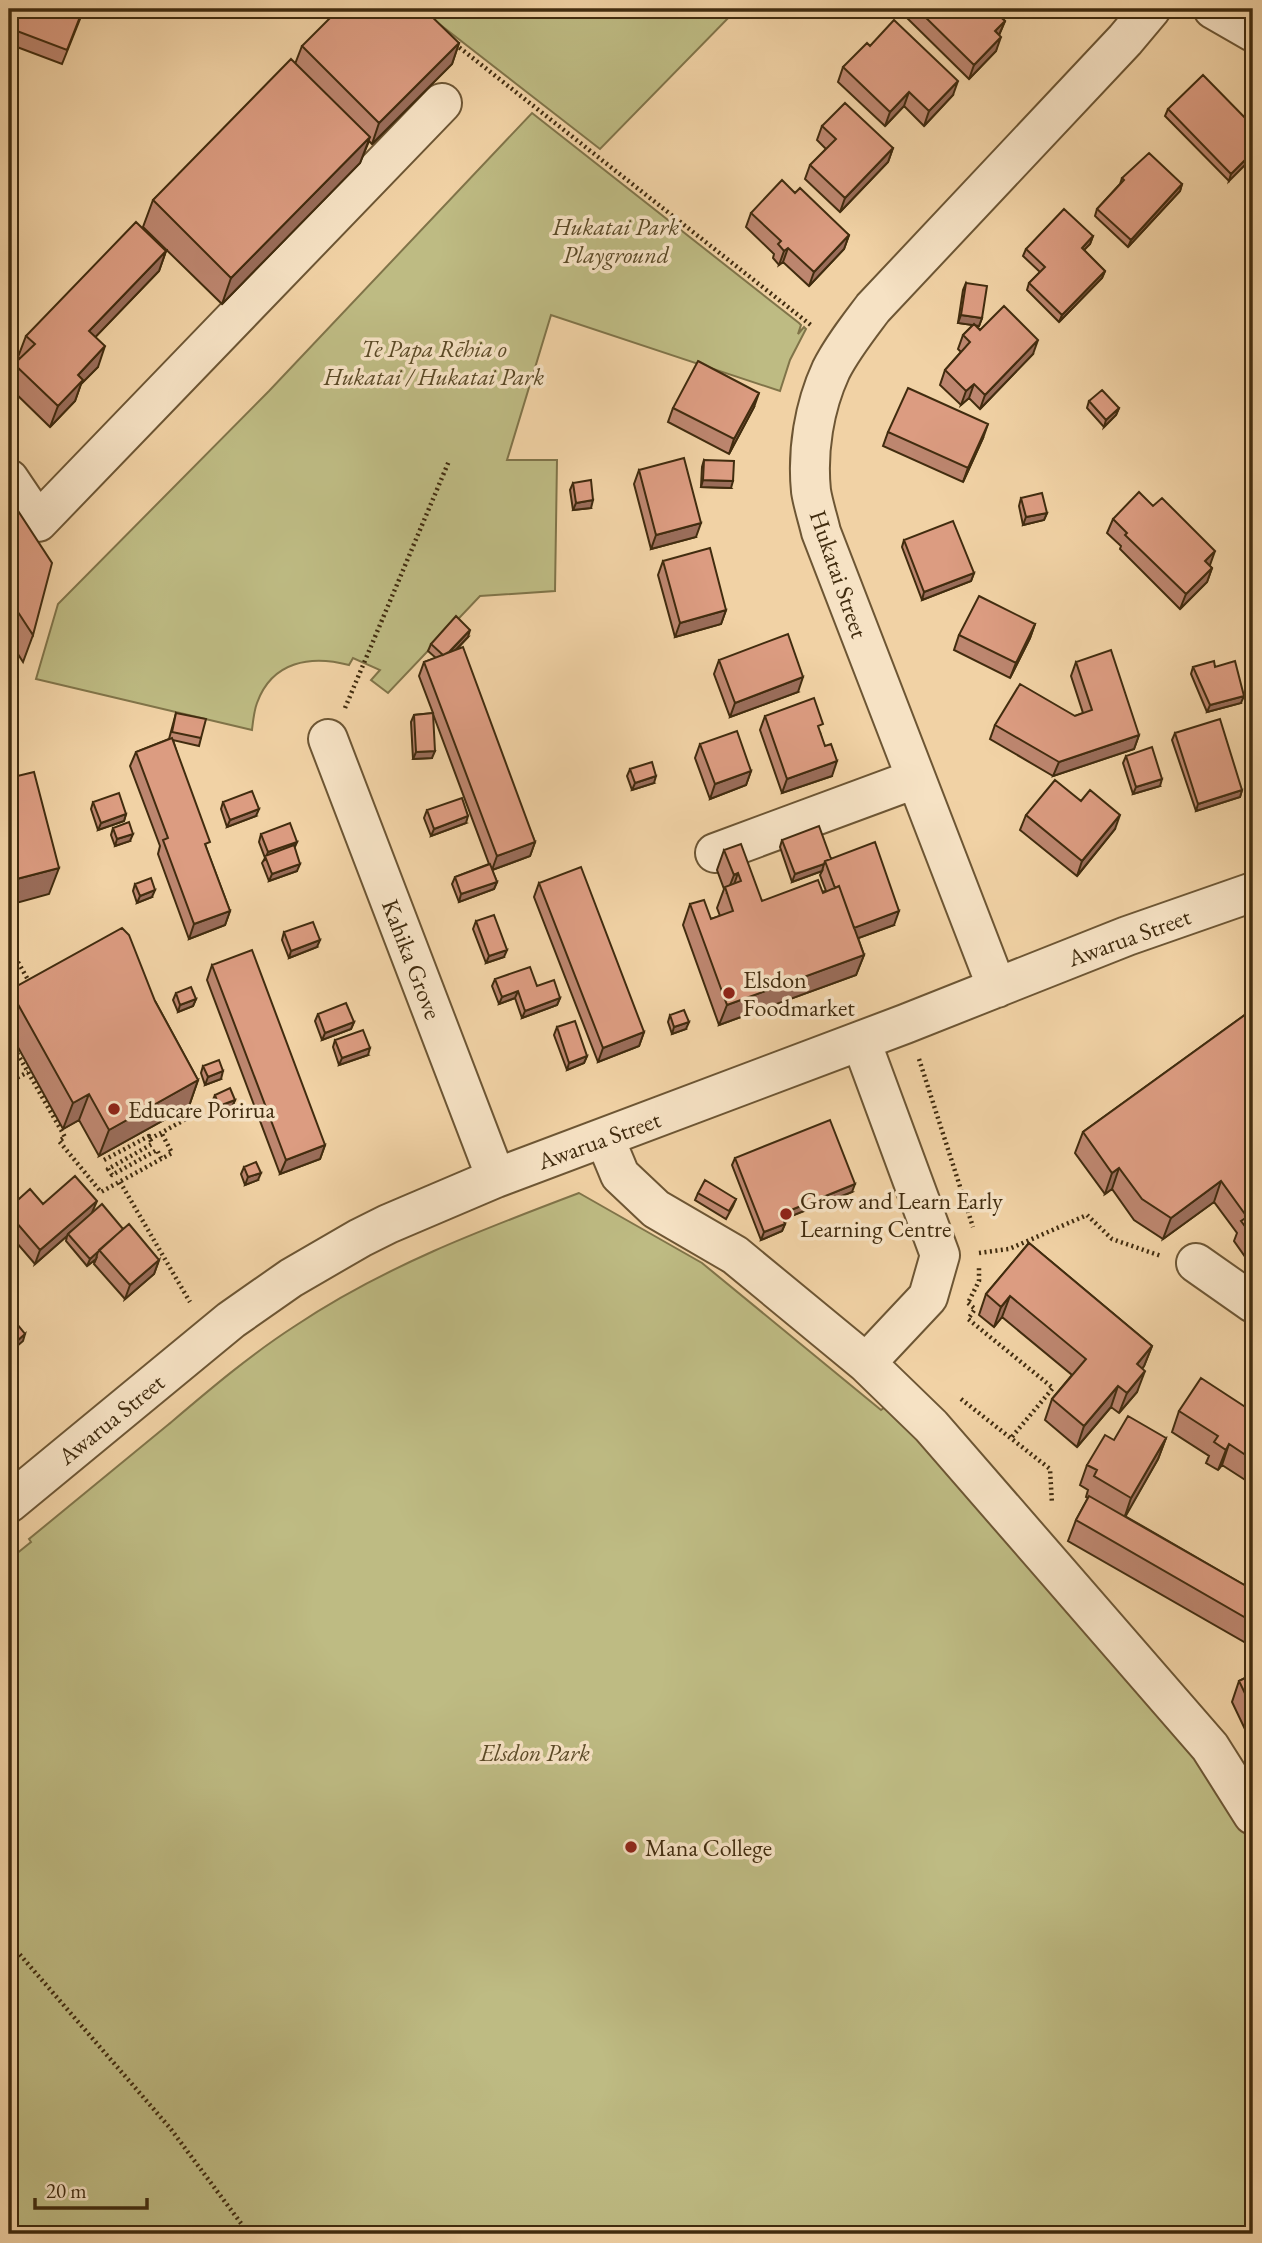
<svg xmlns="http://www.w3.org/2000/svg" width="1262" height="2243" font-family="'EB Garamond',serif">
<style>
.green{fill:#bebb83;stroke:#807449;stroke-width:2}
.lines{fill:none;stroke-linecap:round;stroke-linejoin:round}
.minor-casing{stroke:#6d5634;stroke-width:42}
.path{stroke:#412c0f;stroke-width:4.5;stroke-dasharray:2 3.5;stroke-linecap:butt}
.minor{stroke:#f6e2c4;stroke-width:38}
.wall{fill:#bd866f;stroke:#412c0f;stroke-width:2}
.shaded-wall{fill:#9a6d5a;stroke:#412c0f;stroke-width:2}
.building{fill:#dc9c81;stroke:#412c0f;stroke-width:2}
.poi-dot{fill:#8f2418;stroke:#f6e2c4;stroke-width:2.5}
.labels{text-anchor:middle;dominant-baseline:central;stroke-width:7;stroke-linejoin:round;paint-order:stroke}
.park-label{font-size:24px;font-style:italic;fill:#5a4926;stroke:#f6e2c4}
.street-label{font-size:24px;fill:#412c0f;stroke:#f6e2c4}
.poi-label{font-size:24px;fill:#412c0f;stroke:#f6e2c4;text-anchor:start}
</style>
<rect width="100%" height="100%" fill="#f1d2a5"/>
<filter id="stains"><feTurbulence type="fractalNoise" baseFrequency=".00286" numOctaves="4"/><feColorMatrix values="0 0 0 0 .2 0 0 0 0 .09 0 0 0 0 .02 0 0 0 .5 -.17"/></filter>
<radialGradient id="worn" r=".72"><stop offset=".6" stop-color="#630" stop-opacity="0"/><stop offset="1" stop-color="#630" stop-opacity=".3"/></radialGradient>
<path class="green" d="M420,9h317l-137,140z
M532,113l267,210 2,2 -3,9 6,-7 2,2 -16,31 -10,31 -229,-76 -44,145h50l-2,131 -75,5 -92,97 -17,-13 9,-10 -27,-12 -4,7c-38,-10 -77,-4 -92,38 -3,8 -4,18 -5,27l-216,-51 22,-75 211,-213z
M579,1193l123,70 179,147 8,-6 317,360 47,78v392h-1244v-676l1,1 21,-17 -2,-3c46,-38 93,-76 140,-115 40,-34 81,-69 126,-98 88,-59 186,-96 284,-133z"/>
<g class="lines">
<defs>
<path id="minor" d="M1213,9l40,23
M9,479l29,43 404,-419
M328,739l168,439
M715,853l200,-74
M997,988l-176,-456c-3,-13 -8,-28 -10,-41 -4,-40 3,-84 20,-121 11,-22 27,-42 42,-62l252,-268 26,-31
M605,1139l15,36 36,34 79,46 131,108 62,-66 12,-42 -79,-214
M1196,1263l57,40
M866,1363l65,63 279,321 43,68
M9,1503l222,-183 60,-42 69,-40 28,-14 108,-46 409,-154 222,-88 126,-44"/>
</defs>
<use href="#minor" class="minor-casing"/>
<path class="path" d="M455,44l357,282
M345,708l104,-247
M18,962l13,23
M9,1039l56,98 -6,4 42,51 71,-39 -11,-21
M919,1059l54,168
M9,1078l2,3 17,-9
M150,1139l43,-24
M104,1160l45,-24 3,8 -44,25 4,6 45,-25 4,8
M120,1182l70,120
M979,1253l30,-4 78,-34 25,24 49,17
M969,1301l10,-20v-14
M968,1303l7,6 -7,10 85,69 -42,50
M961,1399l89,70 2,35
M9,1942l161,186 79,106"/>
<use href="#minor" class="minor"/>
</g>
<path class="wall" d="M9,9h75l-22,55 -53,-20z
M909,9h83l13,12 -6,14 -3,16 -27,28 -63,-62z
M1022,9h10l-5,5z
M459,43l-7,21 -80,80 -3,-3 -9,22 -138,141 -79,-77 10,-27 142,-136 7,-18z
M870,46l83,49 -29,31 -20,-20 -19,20 -47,-44 5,-15z
M1168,109l85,17 -24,55 -64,-65z
M822,126l71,22 -5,14 -48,50 -35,-33 5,-14 16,-16 -9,-9z
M1122,178l60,6 -2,7 -52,56 -33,-31 2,-7 23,-25z
M795,193l54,42 -5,14 -35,37 -26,-24 -4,3 -6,-7 1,-4 -28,-27 5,-14z
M1093,236l-3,8 -6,6 21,21 -3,7 -43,44 -32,-32 2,-7 11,-11 -17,-16 3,-7z
M166,251l-7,20 -64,66 3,30 -17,17 -6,17 -25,26 -41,-40v-7l5,-16 6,-5 -2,-2 8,-21z
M966,283l16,35 -3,8 -5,-1 6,5 53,24 -53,55 -11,-11 -8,7 -21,-20 5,-15 16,-18 -3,-3 5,-14 10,-10 -15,-2 5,-33z
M1089,401l30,7 -3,7 -12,12 -17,-19z
M754,407l-25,47 -61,-32 5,-14z
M888,432l95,6 -20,44 -80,-36z
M704,460l27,28 -30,-1 1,-20z
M639,470l57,67 -45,12 -17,-65z
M573,483l18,25 -18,2 -3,-20z
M9,497l24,138 -10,27 -14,-22z
M1021,498l26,15 -3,7 -21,5 -4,-19z
M1113,519l97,47 2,2 -5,14 -27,27 -60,-60 1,-3 -14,-13z
M904,540l70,33 -3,8 -49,19 -20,-53z
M663,561l63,49 -5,14 -46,13 -17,-62z
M1035,624l-5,14 -20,40 -56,-28 5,-15z
M468,637l-12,13 79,192 -5,14 -38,14 5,12 -3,7 -35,13 -7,-18 3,-7 34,-13 -56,-150 -1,44 -19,1 -2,-37 3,-7 19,-2 -14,-37 5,-14 12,-4 -8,-7 3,-7z
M719,660l79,32 -68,25 -16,-43z
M1076,662l63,73 -5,14 -81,27 -63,-37 5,-14 80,-9 8,-3 -12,-37z
M1193,667h22l26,36 -34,9 -16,-38z
M176,713l25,25 -2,8 -26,-6 34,110 23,61 -5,14 -36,14 -31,-85 2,-8 -30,-80 6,-14 33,-13z
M765,716l55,16 12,44 -50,17 -22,-63z
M1175,733l67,57 -2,7 -44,14 -24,-71z
M700,744l51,27 -5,14 -36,14 -15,-41z
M1126,756l34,30 -27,8 -10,-31z
M630,769l24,14 -22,7 -5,-14z
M1081,801l34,28 -38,47 -57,-46 6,-15z
M93,802l33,12 -2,7 -26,9 -7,-21z
M223,802l33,14 -29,11 -6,-18z
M427,810l39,13 -35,13 -7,-18z
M113,828l17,13 -15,5 -4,-11z
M261,834l36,8 -3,5 3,24 -28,10 -7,-18 3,-5 -6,-16z
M782,840l49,19 63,66 -36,13 6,17 -8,20 -137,50 -36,-100 7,-21 21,15 9,-3 -3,-8 7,-19 -7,-19 7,-20 38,51 64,-10 -6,-16 2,-4 -30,11 -12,-35z
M539,883l105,149 -5,14 -41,16 -64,-165z
M135,884l17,13 -15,6 -4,-12z
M476,921l28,36 -18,6 -13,-34z
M284,932l33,15 -28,11 -7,-18z
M212,965l113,180 -5,14 -40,15 -73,-194z
M495,979l42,7 23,12 -3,7 -35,13 -7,-20 -16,6 -7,-18z
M10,990l145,11 43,79 -9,26 -90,50 -20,-36 -16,9 -54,-98v-37z
M176,993l20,6 -3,7 -15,6 -5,-12z
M1253,1009v259l-19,-27 3,-8 -23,-31 -51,37 -29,-19 -22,-31 -7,5 -30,-41 8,-21z
M318,1014l36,8 -3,7 -29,11 -7,-19z
M670,1015l16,14 -14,5 -4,-12z
M557,1027l30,29 -3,7 -17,7 -13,-35z
M335,1040l33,15 -29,10 -6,-18z
M203,1066l18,13 -16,6 -4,-12z
M215,1095l20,5 -3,7 -15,6 -5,-11z
M735,1158l117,34 -69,27 2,5 -3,7 -21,9 -29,-75z
M244,1167l14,13 -13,5 -4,-11z
M698,1193l38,6 -3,7 -7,13 -31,-19z
M43,1204l49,9 31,16 36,31 -5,14 -29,25 -31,-35 2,-5 -9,7 -21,-25 1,-5 -32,28 -26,-30v-26z
M1029,1243l123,103 -8,20 -2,3 -5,23 -18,21 -8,-6 -34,40 -32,-27 7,-21 20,-24 -70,-58 -8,10 -15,-12 7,-21z
M1179,1411l74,1v73l-31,-20 -4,5 -12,-7 3,-7 -37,-24z
M1166,1438l-8,21 -33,57 128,74v57l-185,-106 8,-21 12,-22 -2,-1 2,-7 -8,-5 7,-20z
M1253,1674v72l-21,-44 7,-21z"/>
<path class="shaded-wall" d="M1005,21l-6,14 -4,-4z
M1001,37l-5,14 -27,28 5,-14z
M459,43l-7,21 -80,80 7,-21z
M958,81l-5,14 -29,31 5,-15z
M17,86l-8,21v-9z
M909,92l-5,14 -19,20 5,-14z
M370,137l-10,26 -138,141 9,-26z
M893,148l-5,14 -48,50 5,-14z
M1253,152v5l-24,24 2,-7z
M1182,184l-2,7 -52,56 3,-7z
M849,235l-5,14 -35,37 5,-14z
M1093,236l-3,8 -11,11 3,-7z
M788,248l-5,14 -4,3 5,-14z
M166,251l-7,20 -77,80 7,-20z
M1105,271l-3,7 -43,44 3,-7z
M961,315l21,3 -3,8 -21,-3z
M1038,340l-5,14 -53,55 5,-14z
M105,346l-7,21 -17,17 -6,17 -25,26 8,-21 20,-31z
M974,384l-5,14 -8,7 5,-14z
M759,393l-5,14 -25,47 5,-15z
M1119,408l-3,7 -12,12 2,-7z
M988,424l-5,14 -20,44 5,-14z
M703,480l30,1 -2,7 -30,-1z
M593,500l-2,8 -18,2 3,-7z
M1047,513l-3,7 -21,5 3,-8z
M701,523l-5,14 -45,12 5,-14z
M1215,551l-5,14 -10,11 5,-15z
M1212,568l-5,14 -27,27 6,-15z
M974,573l-3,8 -49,19 2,-8z
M14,606l-5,13v-10z
M726,610l-5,14 -46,13 5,-14z
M1035,624l-5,14 -20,40 6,-15z
M470,630l-2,7 -26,27 3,-7z
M803,677l-5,15 -68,25 5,-14z
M1244,696l-3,7 -34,9 3,-7z
M1139,735l-5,14 -81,27 6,-14z
M435,751l-3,7 -19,1 3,-7z
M837,761l-5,15 -50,17 5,-14z
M751,771l-5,14 -36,14 5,-15z
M656,776l-2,7 -22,7 3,-7z
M1162,779l-2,7 -27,8 3,-7z
M1242,790l-2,7 -44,14 2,-7z
M259,809l-3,7 -29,11 3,-7z
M126,814l-2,7 -26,9 3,-7z
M1120,815l-5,14 -38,47 5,-15z
M468,816l-2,7 -35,13 3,-7z
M133,834l-3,7 -15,5 2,-7z
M297,842l-3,7 -29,11 3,-8z
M535,842l-5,14 -38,14 5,-14z
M300,864l-3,7 -28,10 3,-7z
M824,864l-2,7 -30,11 3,-8z
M59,868l-10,26 -40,11v-24z
M738,873l-7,20h-4l7,-18z
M497,882l-3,7 -35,13 2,-8z
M155,890l-3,7 -15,6 3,-7z
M230,911l-5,14 -36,14 5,-15z
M899,911l-5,14 -49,18 5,-14z
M320,940l-3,7 -28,11 2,-7z
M507,950l-3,7 -18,6 3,-7z
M864,955l-8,20 -137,50 8,-20z
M518,991l-3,7 -16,6 3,-7z
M560,998l-3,7 -35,13 3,-7z
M196,999l-3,7 -15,6 2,-7z
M354,1022l-3,7 -29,11 3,-7z
M689,1022l-3,7 -14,5 2,-7z
M644,1032l-5,14 -41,16 5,-14z
M370,1048l-2,7 -29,10 3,-7z
M587,1056l-3,7 -17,7 2,-7z
M223,1071l-2,8 -16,6 3,-8z
M198,1080l-9,26 -90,50 10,-26z
M89,1094l-10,26 -16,9 10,-26z
M235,1100l-3,7 -15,6 2,-7z
M325,1145l-5,14 -40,15 6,-14z
M1119,1168l-7,21 -7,5 7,-21z
M261,1173l-3,7 -13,5 3,-8z
M1221,1181l-7,21 -51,37 8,-21z
M855,1184l-3,8 -73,29 2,-7z
M97,1201l-6,14 -23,19 -1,2 -32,28 5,-14z
M785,1224l-3,7 -21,9 3,-8z
M98,1251l-2,8 -9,7 3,-7z
M159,1260l-5,14 -29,25 5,-14z
M1010,1296l-8,21 -8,10 7,-20z
M25,1334l-2,7 -14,12v-5z
M1152,1346l-8,20 -15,19 8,-21z
M14,1361l-3,8 -2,2v-5z
M1145,1371l-8,21 -18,21 8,-20z
M1118,1386l-7,21 -34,40 7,-21z
M1166,1438l-8,21 -34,60 7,-21z
M1229,1444l-7,21 -4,5 8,-20z"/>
<path class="building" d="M9,9h74l-16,41 -58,-22z
M339,9h85l35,34 -80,80 -77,-77z
M917,9h75l13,12 -10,10 6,6 -27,28z
M894,20l64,61 -29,30 -20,-19 -19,20 -47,-45 24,-24 3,3z
M291,59l79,78 -139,141 -78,-78z
M1203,75l50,51v26l-22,22 -63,-65z
M9,81l8,5 -8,12z
M845,103l48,45 -48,50 -35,-33 26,-26 -14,-13z
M1149,153l33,31 -51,56 -34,-31 27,-29 -2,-2z
M782,180l13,13 5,-5 49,47 -35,37 -26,-24 -4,3 -6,-7 3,-3 -30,-28z
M1064,209l29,27 -11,12 23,23 -43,44 -33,-32 16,-16 -19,-18z
M136,222l30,29 -77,80 16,15 -27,29 5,5 -25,26 -44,-42 21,-20 -9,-8z
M966,283l21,3 -5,32 -21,-3z
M1004,306l34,34 -53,55 -11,-11 -8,7 -21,-21 25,-28 -7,-7 11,-11 6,6z
M698,361l61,32 -25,46 -61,-31z
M908,388l80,36 -20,44 -80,-36z
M1102,390l17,18 -13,12 -17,-19z
M684,458l17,65 -45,12 -17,-65z
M704,460l30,1 -1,20 -30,-1z
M591,480l2,20 -17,3 -3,-20z
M1139,492l14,14 9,-8 53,53 -10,10 7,7 -26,26 -61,-59 2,-2 -14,-14z
M1042,493l5,20 -21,4 -5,-19z
M9,497l43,66 -19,72 -19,-29 -5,3z
M953,521l21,52 -50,19 -20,-52z
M710,548l16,62 -46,13 -17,-62z
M979,596l56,28 -19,39 -57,-28z
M456,616l14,14 -21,22 -6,3 -12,-11z
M788,634l15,43 -68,26 -16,-43z
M463,647l72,195 -38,14 -73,-194z
M1111,650l28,85 -80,27 -64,-37 25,-41 55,32 17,-6 -16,-48z
M1214,661l1,6 20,-6 9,35 -34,9 -17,-38z
M814,698l9,26 -5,2 7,20 6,-2 6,17 -50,18 -22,-63z
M176,713l30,6 -5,19 -29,-6z
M433,713l2,38 -19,1 -2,-37z
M1220,719l22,71 -44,14 -23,-71z
M737,731l14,40 -36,13 -15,-40z
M172,738l38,104 -5,2 25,67 -36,13 -31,-84 5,-2 -32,-86z
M1152,747l10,32 -26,8 -10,-31z
M652,762l4,14 -21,7 -5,-14z
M34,772l25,96 -50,13v-103z
M1055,780l26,21 9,-11 30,25 -38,46 -56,-46z
M252,791l7,18 -29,11 -7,-18z
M119,793l7,21 -25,9 -8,-21z
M462,798l6,18 -34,13 -7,-19z
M129,822l4,12 -16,5 -4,-11z
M290,823l7,19 -29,10 -7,-18z
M819,826l12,33 -6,2 -1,3 -29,10 -13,-34z
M875,842l24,69 -45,17 -15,-42 -4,2 -10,-27z
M741,844l21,57 56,-21 5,13 16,-7 25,69 -137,50 -37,-101 14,-4 7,19 22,-8 -8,-24 16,-6 -3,-8 -4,2 -10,-25z
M294,845l6,19 -28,10 -7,-18z
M490,864l7,18 -36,12 -6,-17z
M581,867l63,165 -41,16 -64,-165z
M151,878l4,12 -15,6 -5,-12z
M494,915l13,35 -18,6 -13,-35z
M313,922l7,18 -29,11 -7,-19z
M122,928l7,7 26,66 43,79 -89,50 -20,-36 -16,9 -63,-113z
M252,950l73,195 -39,15 -74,-195z
M530,967l7,19 17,-6 6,18 -35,13 -7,-20 -16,6 -7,-18z
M191,987l5,12 -16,6 -4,-12z
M346,1003l8,19 -29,11 -7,-19z
M1253,1009v228l-12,-16 6,-4 -26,-36 -50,37 -29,-19 -23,-31 -7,5 -29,-41z
M684,1010l5,12 -15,5 -4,-12z
M575,1021l12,35 -18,7 -12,-36z
M363,1030l7,18 -28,10 -7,-18z
M219,1060l4,11 -15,6 -5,-11z
M230,1088l5,12 -16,6 -4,-11z
M830,1120l25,64 -74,30 4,10 -21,8 -29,-74z
M256,1162l5,11 -13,4 -4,-10z
M75,1176l22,25 -57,49 -31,-36v-6l21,-19 13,15z
M705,1180l31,19 -7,12 -31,-18z
M102,1204l21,25 -33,30 -22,-25z
M129,1224l30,36 -29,25 -31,-35z
M1029,1243l123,103 -15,18 8,7 -18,22 -9,-7 -34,40 -32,-27 34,-40 -76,-63 -9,11 -15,-13z
M9,1314l16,20 -16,14z
M9,1355l5,6 -5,5z
M1201,1378l52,34v48l-24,-16 -3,6 -12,-8 4,-6 -39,-25z
M1128,1416l38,22 -35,60 -37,-22 3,-6 -10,-5 18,-30 9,5z
M1089,1496l164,94v32l-177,-102z
M1253,1674v36l-14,-29z"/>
<g class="poi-dot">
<circle cx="729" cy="993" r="7"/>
<circle cx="114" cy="1109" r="7"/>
<circle cx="786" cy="1214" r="7"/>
<circle cx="631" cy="1847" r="7"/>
</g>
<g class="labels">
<g class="park-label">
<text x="616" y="226">Hukatai Park<tspan x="616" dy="28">Playground</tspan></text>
<text x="434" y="348">Te Papa Rēhia o<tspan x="434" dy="28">Hukatai / Hukatai Park</tspan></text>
<text x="535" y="1752">Elsdon Park</text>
</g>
<g class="street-label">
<text transform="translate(839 574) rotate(71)">Hukatai Street</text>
<text transform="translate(1129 937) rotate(-20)">Awarua Street</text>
<text transform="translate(412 959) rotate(69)">Kahika Grove</text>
<text transform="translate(599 1140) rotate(-20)">Awarua Street</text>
<text transform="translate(111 1419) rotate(-39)">Awarua Street</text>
</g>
<g class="poi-label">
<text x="743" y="979">Elsdon<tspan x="743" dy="28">Foodmarket</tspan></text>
<text x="128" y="1109">Educare Porirua</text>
<text x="800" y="1200">Grow and Learn Early<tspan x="800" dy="28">Learning Centre</tspan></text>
<text x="645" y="1847">Mana College</text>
</g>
</g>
<rect width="1262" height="2243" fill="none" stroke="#f1d2a5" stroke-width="35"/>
<rect x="10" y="10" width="1241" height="2222" fill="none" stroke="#412c0f" stroke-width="3.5"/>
<rect x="18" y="18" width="1227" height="2208" fill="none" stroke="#412c0f" stroke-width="2"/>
<path d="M35 2198v10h112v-10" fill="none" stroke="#412c0f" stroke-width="3.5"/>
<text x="46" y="2198" font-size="21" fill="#412c0f" stroke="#f6e2c4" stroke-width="5" paint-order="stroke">20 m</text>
<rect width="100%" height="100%" filter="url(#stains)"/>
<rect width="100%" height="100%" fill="url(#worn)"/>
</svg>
